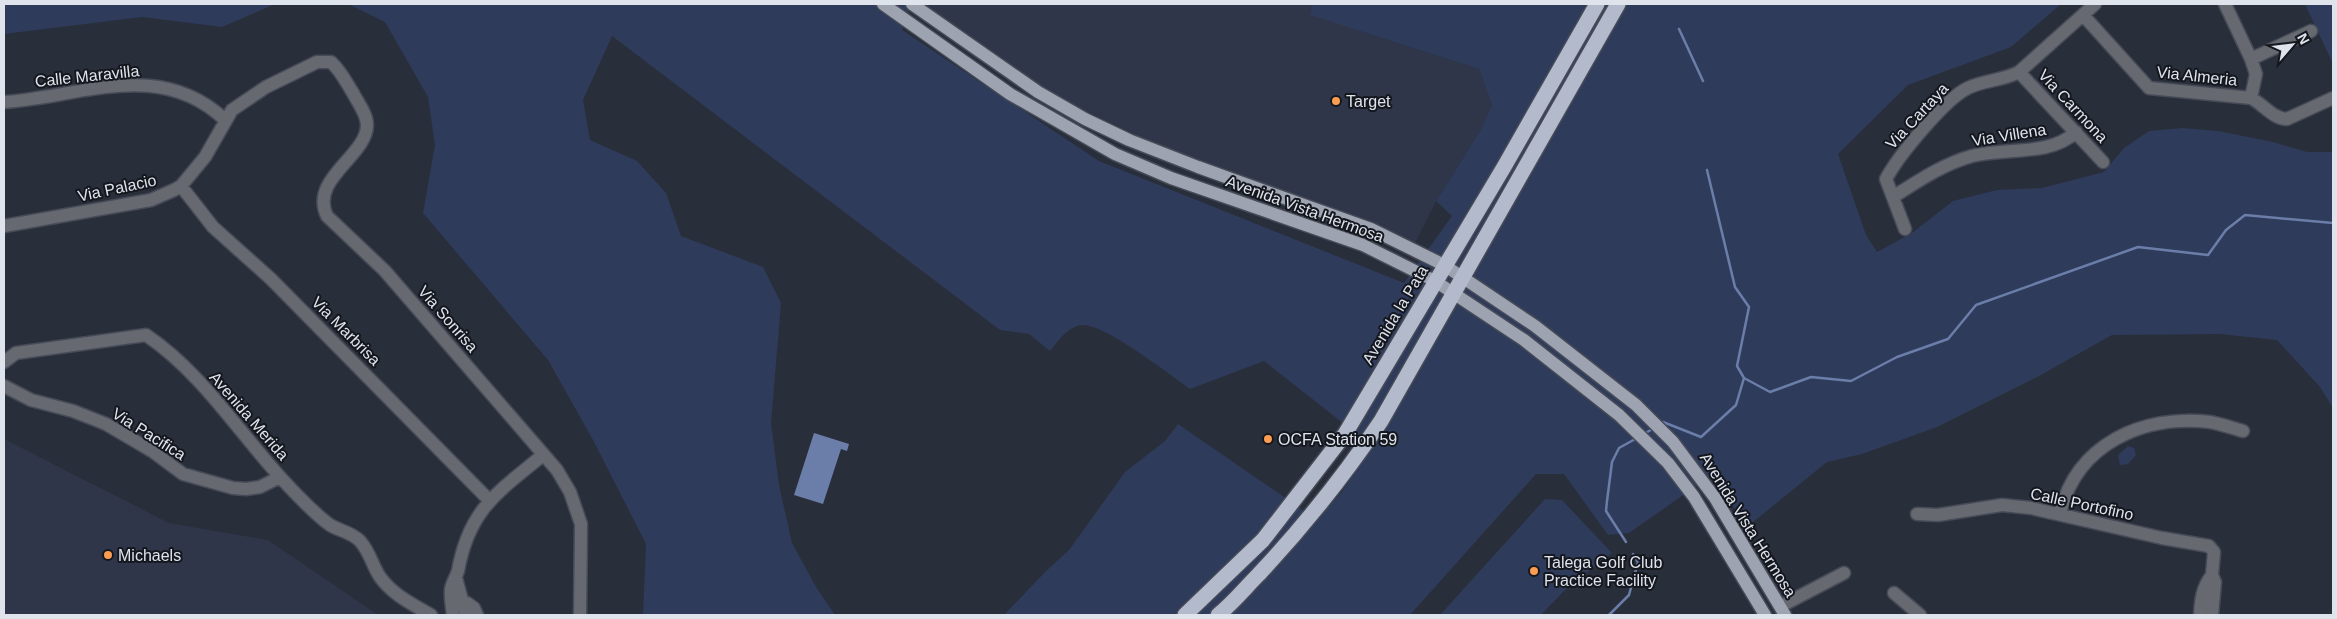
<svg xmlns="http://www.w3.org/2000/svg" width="2337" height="619" font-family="Arial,sans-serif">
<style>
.built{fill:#2f3649}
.green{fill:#2f3b5a}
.water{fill:#6b7eaa}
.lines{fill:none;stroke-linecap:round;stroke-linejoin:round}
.stream{stroke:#6b7eaa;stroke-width:2.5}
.minor-casing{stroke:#464b57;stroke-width:15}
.major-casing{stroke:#464b57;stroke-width:15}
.highway-casing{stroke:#464b57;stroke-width:18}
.minor{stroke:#666970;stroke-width:12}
.major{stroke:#9da3b1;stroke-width:12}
.highway{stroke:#b3bacb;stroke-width:15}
.poi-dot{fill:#fc9d52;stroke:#14171d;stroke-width:2}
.labels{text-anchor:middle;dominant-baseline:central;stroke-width:4;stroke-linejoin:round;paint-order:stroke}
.street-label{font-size:16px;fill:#dfe3ec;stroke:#14171d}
.poi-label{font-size:16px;fill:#dfe3ec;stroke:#14171d;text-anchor:start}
</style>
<rect width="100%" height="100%" fill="#292e3b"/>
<path class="built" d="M918,4h395l-2,11 168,54 13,36 -12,26 -44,70 -23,46 -228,-89 -142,-68z
M4,439l165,84 99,17 110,75h-374z"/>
<path class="green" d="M4,4h271l-53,23 -80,-10 -138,17z
M348,4h566l-6,8 -6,18 197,131 305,122 48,-67 -16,-15 44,-70 12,-26 -13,-36 -169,-54 3,-11h748l-50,43 -103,38 -70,69 28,81 11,17 35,-19 41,-32 44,-11 45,-2 62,-16 20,-24 25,-17 34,-3 35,3 55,11 34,10h26v256l-13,-21 -43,-47 -57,-6 -108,1 -73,41 -102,51 -75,27 -35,8 -80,65 -35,-52 -83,58 -21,2 -44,-61h-28l-126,141h-406l42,-44 23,-21 56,-78 40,-31 13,-17 138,95 26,-27 30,-46 -108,-85 -74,28c-21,-15 -84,-64 -107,-64 -15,1 -24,15 -33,26l-21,-17 -29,-4 -388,-294 -29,64 7,40 47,21 29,32 15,43 82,31 18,36 -10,120 8,62 13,58 24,44 19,28h-192l3,-71 -53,-104 -45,-80 -125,-147 12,-68 -7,-48 -43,-75z
M2305,4h28v60z
M2128,446l6,2 2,7 -8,9 -8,1 -2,-10z
M1545,499l17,1 50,53 -46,36 -25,26h-101z"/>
<path class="water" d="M814,433l35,11 -2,7 -6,-2 -18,55 -29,-9z"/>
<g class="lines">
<path class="stream" d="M1679,29l24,52
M1707,170l28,117 14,20 -12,59 7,12
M1661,424l2,-2 38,15 35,-32 8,-27 26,14 41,-15 40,4 46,-24 51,-18 28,-34 162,-58 70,8 18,-25 19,-15 88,8
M1644,434l10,-6
M1626,542l-20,-31 1,-10 5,-39 7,-14 18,-10
M1609,615l20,-20 9,-33 -5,-8"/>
<defs>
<path id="minor" d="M2225,4l26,55 5,15 -5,24
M2083,15l66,73 102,10c12,6 22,21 36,21l46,-21
M2251,59l60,-28
M2019,72l84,90
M4,102c77,-5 156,-44 221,18
M181,186l32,41 58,52 218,221
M1893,197c25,-16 50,-33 79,-41 33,-9 77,1 104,-24
M4,226l147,-26 23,-10 7,-4 24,-29 27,-47 34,-23 51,-25h14c10,9 15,20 22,31 5,10 14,21 14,32 0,31 -58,54 -40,91l58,55 172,199 13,22 11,32 -1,91
M1905,229l-19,-50c12,-23 60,-81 82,-91 15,-8 34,-7 51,-16l76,-68
M4,362l12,-9 130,-18c55,37 91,95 135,143 12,13 35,37 49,47 10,6 21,7 30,16 10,11 12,24 20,36 13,18 32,27 51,38
M4,386l27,14 42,11 33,13 46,27 31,23 50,14 13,1 14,-2 20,-10
M1917,514l21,1 64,-10 29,3 131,30 47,8 5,6 -2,23 3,7 -3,33
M2060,514c16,-70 83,-100 150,-92 11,2 22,6 33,9
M456,578l10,37
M1894,593l26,22
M459,604l8,-1 7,5 3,7
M1781,606l63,-33
M453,615c-1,-8 -3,-18 -2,-26 1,-6 5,-12 7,-18 11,-62 40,-79 85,-116
M2200,615c1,-16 2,-27 12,-40"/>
<path id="major" d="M883,4l127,90 105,60 56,24 192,67 72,36 89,59 95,75 49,48 26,34 71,118
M912,4l126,88 47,27 44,21 69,27 173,62 73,36 91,61 101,79 37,37 42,56 70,117"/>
<path id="highway" d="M1185,615l78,-75 82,-106 159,-267 93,-163
M1218,615c15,-12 27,-27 41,-41 45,-48 85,-98 122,-153l237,-417"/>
</defs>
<use href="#minor" class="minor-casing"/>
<use href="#major" class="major-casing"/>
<use href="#highway" class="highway-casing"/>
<use href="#minor" class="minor"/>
<use href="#major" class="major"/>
<use href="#highway" class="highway"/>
</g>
<g class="poi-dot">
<circle cx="1336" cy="101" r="5"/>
<circle cx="1268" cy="439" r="5"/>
<circle cx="108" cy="555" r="5"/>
<circle cx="1534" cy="571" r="5"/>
</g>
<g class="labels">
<g class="street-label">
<text transform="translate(87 76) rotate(-6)">Calle Maravilla</text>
<text transform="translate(2197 76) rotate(6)">Via Almeria</text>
<text transform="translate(2073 106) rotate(47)">Via Carmona</text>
<text transform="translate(1917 116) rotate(-47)">Via Cartaya</text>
<text transform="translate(2009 135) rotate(-9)">Via Villena</text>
<text transform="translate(117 188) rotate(-12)">Via Palacio</text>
<text transform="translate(1305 209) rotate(20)">Avenida Vista Hermosa</text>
<text transform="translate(1395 315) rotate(-59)">Avenida la Pata</text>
<text transform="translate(448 319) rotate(49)">Via Sonrisa</text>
<text transform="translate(346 331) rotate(45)">Via Marbrisa</text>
<text transform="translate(249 416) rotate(49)">Avenida Merida</text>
<text transform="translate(149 434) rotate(32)">Via Pacifica</text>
<text transform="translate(2082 504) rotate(12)">Calle Portofino</text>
<text transform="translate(1748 525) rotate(58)">Avenida Vista Hermosa</text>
</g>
<g class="poi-label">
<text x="1346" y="101">Target</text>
<text x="1278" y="439">OCFA Station 59</text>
<text x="118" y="555">Michaels</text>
<text x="1544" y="562">Talega Golf Club<tspan x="1544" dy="18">Practice Facility</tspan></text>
</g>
</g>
<rect width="2337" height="619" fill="none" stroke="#dfe3ec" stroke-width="10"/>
<g transform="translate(2292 45) rotate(62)" stroke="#14171d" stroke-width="4" paint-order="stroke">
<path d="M0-4L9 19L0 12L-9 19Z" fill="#dfe3ec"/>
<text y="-8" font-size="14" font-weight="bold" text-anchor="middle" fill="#dfe3ec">N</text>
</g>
</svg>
